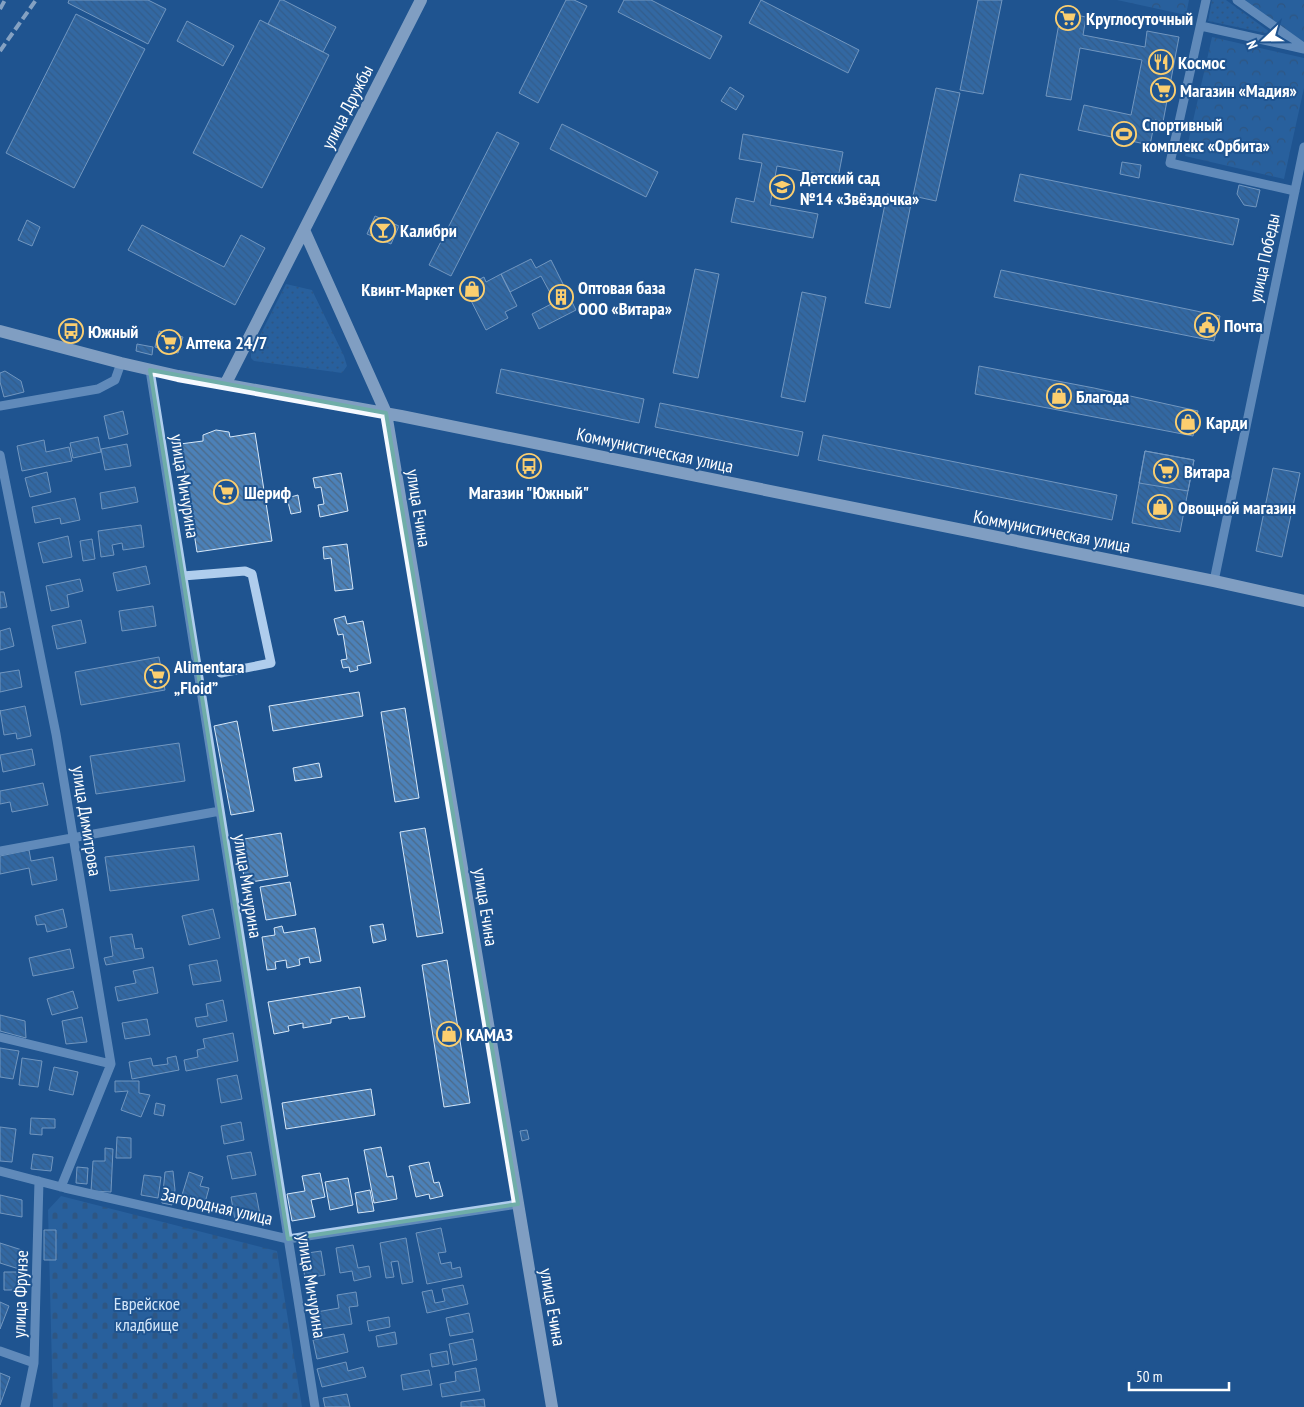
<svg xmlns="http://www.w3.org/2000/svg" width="1304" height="1407" font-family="'PT Sans Narrow',sans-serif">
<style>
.grass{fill:url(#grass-dots)}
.forest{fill:url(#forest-crowns)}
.cemetery{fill:url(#cemetery-stones)}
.building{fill:url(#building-back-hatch);stroke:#d5e7f9}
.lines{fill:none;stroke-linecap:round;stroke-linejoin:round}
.minor{stroke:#afcded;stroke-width:9}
.major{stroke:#f5f9ff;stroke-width:12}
.rail{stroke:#fff;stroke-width:4;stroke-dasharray:9 4;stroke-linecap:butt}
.marked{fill:none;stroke:#6fada8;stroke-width:4;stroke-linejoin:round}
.labels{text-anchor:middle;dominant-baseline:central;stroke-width:4;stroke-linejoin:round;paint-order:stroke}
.poi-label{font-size:18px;font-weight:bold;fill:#fff;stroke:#1f5490;text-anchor:start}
.street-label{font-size:18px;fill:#fff;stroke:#1f5490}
.park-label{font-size:18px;fill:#d5e7f9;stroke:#1f5490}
</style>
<defs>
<pattern id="grass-dots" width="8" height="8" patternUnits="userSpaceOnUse" patternTransform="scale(1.25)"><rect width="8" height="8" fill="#336fad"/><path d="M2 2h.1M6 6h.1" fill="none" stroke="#425a73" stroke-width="1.8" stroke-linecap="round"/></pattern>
<pattern id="forest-crowns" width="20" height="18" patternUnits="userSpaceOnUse" patternTransform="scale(1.25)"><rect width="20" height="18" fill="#336fad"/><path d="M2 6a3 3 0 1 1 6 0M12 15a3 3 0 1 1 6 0" fill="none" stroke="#425a73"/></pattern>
<pattern id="cemetery-stones" width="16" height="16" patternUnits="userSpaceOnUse" patternTransform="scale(1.25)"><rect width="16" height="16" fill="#336fad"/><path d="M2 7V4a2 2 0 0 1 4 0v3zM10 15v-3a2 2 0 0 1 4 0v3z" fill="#425a73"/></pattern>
<pattern id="building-back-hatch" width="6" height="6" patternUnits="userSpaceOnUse" patternTransform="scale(1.25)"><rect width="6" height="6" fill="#4c81b8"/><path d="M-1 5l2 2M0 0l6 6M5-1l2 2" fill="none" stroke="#4c6987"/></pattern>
</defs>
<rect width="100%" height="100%" fill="#1f5490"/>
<path class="grass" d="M1212,0h14l48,35 -66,-14z
M286,284l26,6 32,66 3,10 -5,7 -88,-12 -3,-3v-5z"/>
<path class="forest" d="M1117,0h72l-3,15z
M1243,0h61v42z
M1212,37l92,21v30l-20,91 -99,-23z"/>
<path class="cemetery" d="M61,1196l216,55 25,156h-249l-5,-197z"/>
<path class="building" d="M69,0h79l18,9 -18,35 -80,-41z
M280,0h3l53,27 -13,25 -55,-28z
M566,0h8l13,6 -49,97 -19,-10z
M624,0h27l71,36 -12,23 -92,-47z
M761,0l98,50 -11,23 -99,-50z
M978,0h24l-19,94 -23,-4z
M1061,12l25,5 -3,18 62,12 2,-16 32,6 -16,85 -8,-2 -5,25 -72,-15 6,-25 47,10 11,-55 -62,-12 -9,52 -25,-4z
M76,14l69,35 -71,139 -68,-35z
M260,20l69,35 -67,133 -69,-35z
M187,21l47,25 -11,20 -46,-25z
M730,87l14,9 -8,14 -15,-9z
M936,88l24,5 -24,108 -23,-5z
M562,124l96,48 -12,25 -96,-48z
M497,132l22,11 -68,133 -22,-11z
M743,134l100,18 -5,26 -61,-12 -7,39 48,9 -5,24 -82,-16 5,-24 18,4 8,-39 -23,-4z
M1122,162l19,3 -2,13 -19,-4z
M1020,174l219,45 -6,26 -219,-44z
M1239,185l21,5 -4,17 -12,-2 -7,-11z
M887,194l25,5 -22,109 -25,-5z
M375,216l24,10 -8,18 -24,-10z
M27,220l13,7 -8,19 -14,-6z
M142,225l82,42 17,-32 24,13 -30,57 -107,-55z
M531,259l5,9 15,-8 25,50 -37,19 -7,-15 23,-12 -14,-26 -31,16 -9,-18z
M695,269l24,5 -21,104 -25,-5z
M1001,270l219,46 -6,25 -220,-44z
M501,274l16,32 -12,6 3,6 -22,12 -22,-43 20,-10 2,5z
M802,292l24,5 -21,105 -24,-5z
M159,331l24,6 -5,16 -23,-6z
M137,344l16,3 -1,8 -16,-4z
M979,366l115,22 104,23 -5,25 -218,-42z
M501,369l143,30 -5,24 -143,-30z
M5,371l16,10 3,11 -20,5 -4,-15v-9z
M660,403l143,29 -5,24 -143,-29z
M123,411l5,23 -19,5 -5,-23z
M216,430l13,2 1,5 25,-4 17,108 -75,11 -17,-108 23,-3v-6z
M823,435l294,60 -5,25 -294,-60z
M98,437l3,15 -28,6 -3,-15z
M44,440l2,12 23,-5 3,14 -50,10 -5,-25z
M127,444l4,22 -26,4 -4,-21z
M1145,451l49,9 -14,72 -48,-9z
M1145,451l49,9 -6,31 -49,-8z
M1273,468l27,5 -18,84 -26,-6z
M47,472l4,20 -21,5 -5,-19z
M341,473l7,38 -28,6 -2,-12 6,-1 -3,-17 -6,1 -2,-10z
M135,487l3,15 -36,7 -2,-16z
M298,495l3,17 -10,2 -4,-16z
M75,498l5,22 -19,4 -1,-6 -25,5 -3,-16z
M141,525l3,22 -21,3 -1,-7 -10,2 2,10 -13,2 -3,-26z
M68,536l4,21 -29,6 -5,-20z
M92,539l3,20 -12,2 -3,-20z
M347,544l6,45 -18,2 -4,-33 -7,1 -1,-12z
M146,566l4,18 -33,7 -4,-18z
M80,579l3,12 -16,4 2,12 -18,4 -5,-25z
M0,592h4l3,15 -7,1z
M153,606l3,20 -34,5 -3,-20z
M345,616l2,8 16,-3 8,42 -14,3 1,4 -8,2 -1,-5 -6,1 -2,-8 6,-1 -4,-25 -5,1 -4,-16z
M81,620l5,23 -29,6 -5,-23z
M10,628l4,18 -14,4v-19z
M159,657l6,33 -84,15 -6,-33z
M19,670l3,17 -22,5v-19z
M359,692l4,24 -90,15 -4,-25z
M25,706l6,30 -14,3 -1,-6 -12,2 -4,-25v1z
M405,708l14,90 -24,4 -14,-90z
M237,721l17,90 -23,4 -17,-89z
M179,743l6,38 -89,13 -6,-38z
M32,749l3,16 -32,7 -3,-17z
M319,763l3,14 -27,4 -2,-13z
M43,783l5,22 -36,7 -2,-10 -10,2v-13z
M425,828l18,105 -26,4 -17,-105z
M281,833l7,43 -43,7 -7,-43z
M194,846l5,34 -89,11 -5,-34z
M29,850l2,11 22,-4 4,23 -25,5 -3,-17 -29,6v-18z
M290,882l6,33 -30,5 -6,-33z
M63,909l4,18 -20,5 -2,-8 -8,1 -2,-9z
M213,909l7,29 -31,7 -7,-29z
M383,924l3,16 -13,3 -3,-17z
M282,926l2,7 31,-5 6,33 -11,2 -1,-6 -10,2 1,6 -13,3 -1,-8 -11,2 1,7 -9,1 -5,-33 13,-2 -1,-7z
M132,934l3,15 7,-1 2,10 -38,7 -2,-7 9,-2 -3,-19z
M70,949l4,19 -41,8 -4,-18z
M217,960l4,21 -28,4 -4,-20z
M447,960l23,143 -26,4 -22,-142z
M153,967l5,26 -40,8 -3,-14 21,-4 -3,-12z
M360,987l5,30 -16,2 -1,-3 -17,3v4l-28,5v-5l-15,3 1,5 -15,3 -6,-32z
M73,991l5,17 -26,7 -5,-16z
M223,1000l4,21 -30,6 -2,-9 13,-2 -2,-12z
M0,1015l25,6 1,17 -26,-7z
M82,1017l5,25 -21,2 -4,-23z
M147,1019l3,16 -25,4 -3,-16z
M233,1033l5,28 -52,10 -2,-11 14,-3 -1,-7 8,-2 -2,-9z
M0,1048l19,3 -6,28 -13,-2z
M176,1056l3,14 -47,9 -3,-17 22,-4 2,8 15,-2 -1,-6z
M22,1058l20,3 -4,26 -19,-2z
M54,1067l24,5 -5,23 -24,-5z
M237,1075l5,24 -21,4 -4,-24z
M115,1081h24v12l11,2 -9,22 -20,-7 7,-19 -13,1z
M371,1089l4,26 -89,14 -4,-26z
M156,1103l9,2 -2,11 -9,-2z
M31,1118l24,1v9h-13v7l-12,-1z
M241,1122l3,18 -20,4 -3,-18z
M0,1127l16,2 -4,33 -12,-1z
M527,1130l2,9 -7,2 -2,-10z
M117,1137l14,1v20h-15z
M381,1147l6,30 6,-1 4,23 -23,4 -10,-53z
M105,1148l8,1 -2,43 -20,-1 2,-30h12z
M251,1152l5,23 -24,4 -5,-23z
M33,1154l20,3 -2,14 -20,-2z
M429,1162l5,21 5,-1 4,14 -13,3 -1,-5 -13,3 -7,-31z
M77,1167l11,1 -1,16 -11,-1z
M173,1171l2,19 -3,15 -10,-2 3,-31z
M189,1172l14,5 -3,9 9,2 -6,22 -17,-5 2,-8 -6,-2z
M320,1173l5,24 -14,3 4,17 -23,4 -5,-27 18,-3 -3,-15z
M144,1175l17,2 -3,21 -17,-3z
M348,1178l5,27 -23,5 -5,-28z
M370,1190l4,21 -16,2 -3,-20z
M256,1193l4,22 -25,5 -4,-23z
M0,1195l22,5v17l-22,-4z
M441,1228l5,24 -8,1 3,11 10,-2 1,7 8,-2 2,10 -35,7 -11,-51z
M44,1230h12v30h-12z
M406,1238l7,44 -11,2 -4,-23 -7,1 3,15 -8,1 -6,-35z
M0,1243l25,8 -6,18 -19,-6z
M353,1245l5,23 11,-2 2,11 -17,4 -2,-10 -12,2 -4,-25z
M321,1251l4,24 -20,3 -4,-24z
M4,1272h22v18h-22z
M463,1285l5,19 -41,9 -5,-21 10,-2 3,13 10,-2 -3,-12z
M356,1292l2,14 -9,1 3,17 -38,6 -3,-17 28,-5 -2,-13z
M0,1302l9,4 -9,23z
M469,1313l4,19 -23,4 -4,-18z
M389,1317l1,10 -21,4 -2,-10z
M395,1332l2,12 -19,3 -2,-11z
M344,1334l4,18 -31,7 -4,-19z
M473,1339l4,21 -24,5 -4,-21z
M447,1351l2,13 -17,3 -2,-13z
M346,1362l2,9 15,-4 3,10 -44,10 -5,-18z
M476,1368l4,23 -38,6 -2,-13 16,-3 -1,-9z
M429,1370l3,15 -29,5 -2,-15z
M0,1373l10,4 -10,28z
M347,1394l3,13h-25l-2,-9z
M484,1399l1,8h-24v-5z"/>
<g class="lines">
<path class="minor" d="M1206,0l-36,163 125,28
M1237,0l65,46
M1201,26l103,23
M150,370l165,1037
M0,406l98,-17 17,-9 6,-17
M0,455l56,279 55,330 -50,123
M183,576l62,-5 7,3 19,89 -50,10
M1214,581l90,-434
M0,851l220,-40
M0,1037l111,27
M0,1171l65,17 223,51 230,-35
M0,1351l34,12
M25,1407l9,-44 5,-182"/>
<path class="major" d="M421,0l-117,230 82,183 166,994
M0,331l121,32 57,13 223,40 813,165 90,20
M226,383l78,-153"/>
<path class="rail" d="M0,9l5,-9
M0,51l36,-51"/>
</g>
<path d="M0 0H1304V1407H0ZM150,370l236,43 132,791 -230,35z" fill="#1f5490" fill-opacity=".55" fill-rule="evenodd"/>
<path class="marked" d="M150,370l236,43 132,791 -230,35z"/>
<defs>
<symbol id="supermarket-ring" viewBox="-11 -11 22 22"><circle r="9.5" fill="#1f5490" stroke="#fbce6f" stroke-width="1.5"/><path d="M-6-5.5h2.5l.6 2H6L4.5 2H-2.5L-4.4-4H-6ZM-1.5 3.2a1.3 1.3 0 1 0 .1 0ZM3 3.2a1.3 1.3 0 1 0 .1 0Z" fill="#fbce6f"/></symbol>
<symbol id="restaurant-ring" viewBox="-11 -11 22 22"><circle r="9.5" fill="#1f5490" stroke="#fbce6f" stroke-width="1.5"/><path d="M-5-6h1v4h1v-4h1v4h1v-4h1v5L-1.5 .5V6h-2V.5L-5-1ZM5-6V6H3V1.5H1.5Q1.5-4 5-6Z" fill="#fbce6f"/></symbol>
<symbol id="stadium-ring" viewBox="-11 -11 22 22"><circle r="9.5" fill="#1f5490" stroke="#fbce6f" stroke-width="1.5"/><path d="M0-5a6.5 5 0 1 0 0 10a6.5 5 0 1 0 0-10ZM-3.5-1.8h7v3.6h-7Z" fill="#fbce6f"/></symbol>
<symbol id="school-ring" viewBox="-11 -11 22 22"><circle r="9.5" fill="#1f5490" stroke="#fbce6f" stroke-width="1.5"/><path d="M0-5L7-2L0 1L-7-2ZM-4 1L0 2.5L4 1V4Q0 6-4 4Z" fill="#fbce6f"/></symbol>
<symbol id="bar-ring" viewBox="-11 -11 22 22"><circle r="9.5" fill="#1f5490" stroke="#fbce6f" stroke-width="1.5"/><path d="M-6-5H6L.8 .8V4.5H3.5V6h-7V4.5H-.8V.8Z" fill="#fbce6f"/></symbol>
<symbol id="shop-ring" viewBox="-11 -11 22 22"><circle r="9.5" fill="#1f5490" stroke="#fbce6f" stroke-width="1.5"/><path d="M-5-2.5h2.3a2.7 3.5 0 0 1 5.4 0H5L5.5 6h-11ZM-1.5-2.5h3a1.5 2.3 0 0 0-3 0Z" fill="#fbce6f"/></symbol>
<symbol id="building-ring" viewBox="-11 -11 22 22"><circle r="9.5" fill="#1f5490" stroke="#fbce6f" stroke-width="1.5"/><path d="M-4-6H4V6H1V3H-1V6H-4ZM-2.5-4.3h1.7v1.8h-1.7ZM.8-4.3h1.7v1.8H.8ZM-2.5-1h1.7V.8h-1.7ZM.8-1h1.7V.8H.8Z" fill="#fbce6f"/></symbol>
<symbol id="civic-ring" viewBox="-11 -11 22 22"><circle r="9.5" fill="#1f5490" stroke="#fbce6f" stroke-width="1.5"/><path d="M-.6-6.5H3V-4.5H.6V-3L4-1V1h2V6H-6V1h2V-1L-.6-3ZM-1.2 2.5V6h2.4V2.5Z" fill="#fbce6f"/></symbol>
<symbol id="bus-ring" viewBox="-11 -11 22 22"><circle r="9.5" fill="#1f5490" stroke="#fbce6f" stroke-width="1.5"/><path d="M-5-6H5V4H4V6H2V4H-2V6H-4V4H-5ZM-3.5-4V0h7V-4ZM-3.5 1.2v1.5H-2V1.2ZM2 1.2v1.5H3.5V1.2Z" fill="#fbce6f"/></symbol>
</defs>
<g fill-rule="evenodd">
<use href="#supermarket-ring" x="1054" y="4" width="28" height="28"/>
<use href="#restaurant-ring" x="1147" y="48" width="28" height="28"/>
<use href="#supermarket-ring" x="1149" y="76" width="28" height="28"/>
<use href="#stadium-ring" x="1110" y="120" width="28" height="28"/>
<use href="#school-ring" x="768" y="173" width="28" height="28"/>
<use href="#bar-ring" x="369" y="216" width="28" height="28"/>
<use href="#shop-ring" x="458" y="275" width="28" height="28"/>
<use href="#building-ring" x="547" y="283" width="28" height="28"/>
<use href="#civic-ring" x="1193" y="311" width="28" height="28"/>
<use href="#bus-ring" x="57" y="317" width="28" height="28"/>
<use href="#supermarket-ring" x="155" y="328" width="28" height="28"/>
<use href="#shop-ring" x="1045" y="382" width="28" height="28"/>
<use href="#shop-ring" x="1174" y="408" width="28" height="28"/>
<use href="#bus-ring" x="515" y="452" width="28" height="28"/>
<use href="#supermarket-ring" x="1152" y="457" width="28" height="28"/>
<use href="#supermarket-ring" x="212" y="478" width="28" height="28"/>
<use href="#shop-ring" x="1146" y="493" width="28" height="28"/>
<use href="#supermarket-ring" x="143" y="662" width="28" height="28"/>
<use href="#shop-ring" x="435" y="1020" width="28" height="28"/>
</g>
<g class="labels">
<g class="poi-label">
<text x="1086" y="18">Круглосуточный</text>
<text x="1178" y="62">Космос</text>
<text x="1180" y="90">Магазин «Мадия»</text>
<text x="1142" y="124">Спортивный<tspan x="1142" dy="21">комплекс «Орбита»</tspan></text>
<text x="800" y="177">Детский сад<tspan x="800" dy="21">№14 «Звёздочка»</tspan></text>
<text x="400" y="230">Калибри</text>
<text x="578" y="287">Оптовая база<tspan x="578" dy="21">ООО «Витара»</tspan></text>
<text x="454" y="289" text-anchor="end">Квинт-Маркет</text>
<text x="1224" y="325">Почта</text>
<text x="88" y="331">Южный</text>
<text x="186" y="342">Аптека 24/7</text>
<text x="1076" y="396">Благода</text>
<text x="1206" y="422">Карди</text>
<text x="1184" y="471">Витара</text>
<text x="244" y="492">Шериф</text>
<text x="529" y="492" text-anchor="middle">Магазин "Южный"</text>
<text x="1178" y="507">Овощной магазин</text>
<text x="174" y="666">Alimentara<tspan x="174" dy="21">„Floid”</tspan></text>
<text x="466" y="1034">КАМАЗ</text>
</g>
<g class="street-label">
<text transform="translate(347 107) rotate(-63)">улица Дружбы</text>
<text transform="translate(1264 258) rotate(-78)">улица Победы</text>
<text transform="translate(655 450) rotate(12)">Коммунистическая улица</text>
<text transform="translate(185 486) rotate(81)">улица Мичурина</text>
<text transform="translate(419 508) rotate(81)">улица Ечина</text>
<text transform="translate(1052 531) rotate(11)">Коммунистическая улица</text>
<text transform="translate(87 821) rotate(81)">улица Димитрова</text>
<text transform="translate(248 886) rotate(81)">улица Мичурина</text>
<text transform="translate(486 907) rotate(81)">улица Ечина</text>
<text transform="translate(217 1206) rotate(13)">Загородная улица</text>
<text transform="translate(312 1286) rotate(81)">улица Мичурина</text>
<text transform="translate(20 1294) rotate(-88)">улица Фрунзе</text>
<text transform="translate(553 1307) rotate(80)">улица Ечина</text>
</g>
<g class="park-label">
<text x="147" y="1303">Еврейское<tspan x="147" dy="21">кладбище</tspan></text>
</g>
</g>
<g transform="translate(1264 40) rotate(248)" stroke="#1f5490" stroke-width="4" paint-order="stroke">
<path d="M0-4L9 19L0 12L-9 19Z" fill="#ffffff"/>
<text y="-8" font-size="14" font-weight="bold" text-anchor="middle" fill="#ffffff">N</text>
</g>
<path d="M1129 1382v8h100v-8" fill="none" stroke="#ffffff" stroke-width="2.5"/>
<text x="1136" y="1382" font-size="15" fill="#ffffff" stroke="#1f5490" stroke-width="4" paint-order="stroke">50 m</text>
</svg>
